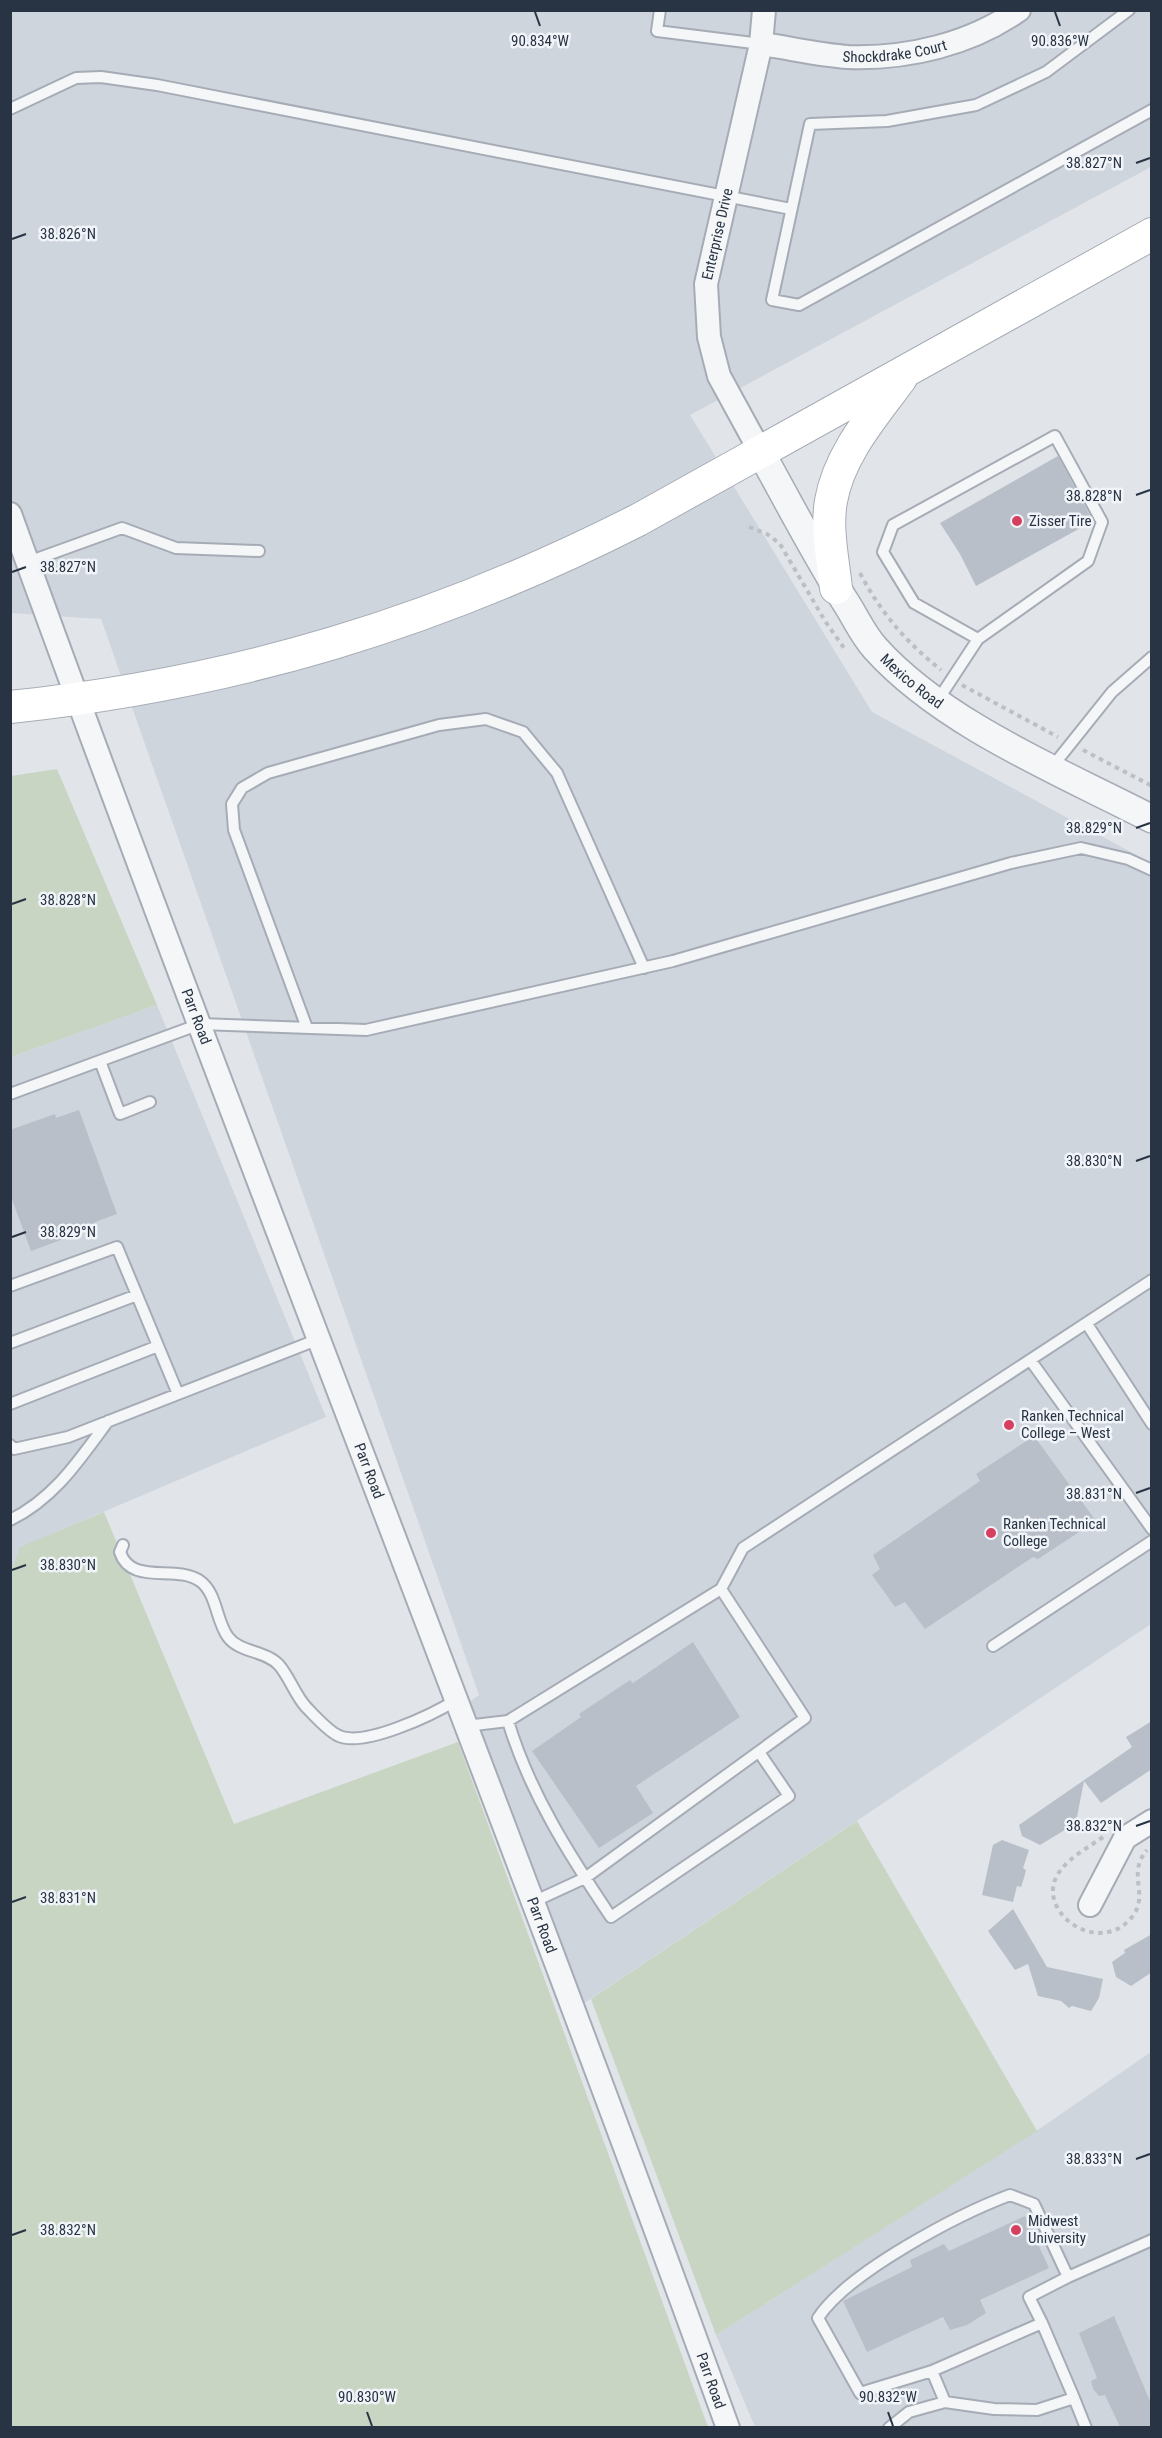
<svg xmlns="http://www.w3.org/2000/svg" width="1162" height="2438" font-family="'Roboto Condensed',sans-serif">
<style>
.built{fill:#cfd5dd}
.green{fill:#c8d5c2}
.building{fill:#b8bfc8}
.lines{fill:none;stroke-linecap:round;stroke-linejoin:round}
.service-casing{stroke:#a6acb5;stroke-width:14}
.minor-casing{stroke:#a6acb5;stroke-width:26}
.tertiary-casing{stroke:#a6acb5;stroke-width:30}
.secondary-casing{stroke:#a6acb5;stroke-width:34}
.path{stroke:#bbc0c5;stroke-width:4;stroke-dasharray:4.5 4.5;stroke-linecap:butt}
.service{stroke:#f4f6f8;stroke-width:10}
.minor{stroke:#f4f6f8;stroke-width:22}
.tertiary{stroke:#f4f6f8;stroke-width:27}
.secondary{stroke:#fff;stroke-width:32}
.ticks{fill:none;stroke:#283443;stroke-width:2}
.poi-dot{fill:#d63f60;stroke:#f1f4f8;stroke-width:2}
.labels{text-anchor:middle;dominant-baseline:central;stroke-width:5;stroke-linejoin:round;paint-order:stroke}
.street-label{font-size:15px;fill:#283443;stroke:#f1f4f8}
.poi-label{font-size:15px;fill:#283443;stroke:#f1f4f8;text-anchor:start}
.ticks-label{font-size:15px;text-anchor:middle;fill:#283443;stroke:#f1f4f8;stroke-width:5;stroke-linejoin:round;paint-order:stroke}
</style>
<rect width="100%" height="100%" fill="#e1e5ea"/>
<path class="built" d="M10,11h1141v156l-461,248 182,297 279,151v761l-577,386 -115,-301 20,-14 -378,-1076 -90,-6z
M157,1005l169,412 -305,130 -10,24v-514z
M1151,2052v375h-396l-39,-92 329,-210z"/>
<path class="green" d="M57,769l100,236 -146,52v-281z
M104,1512l130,312 224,-82 250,685 -697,1v-857l9,-24z
M857,1821l180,310 -321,204 -125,-336z"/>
<path class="building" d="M1058,456l35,65 -117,65 -16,-32 -20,-31z
M79,1110l38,104 -22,8 1,5 -65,24 -21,-57v-64l45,-16 1,4z
M1034,1436l62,85 -58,38 -5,-2 -108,72 -20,-27 -10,5 -23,-32 8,-6 -7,-14 107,-74 -4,-7z
M693,1642l47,75 -104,69 17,27 -54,35 -67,-97 49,-34 -2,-3 51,-34 3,3z
M1152,1721v48l-51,34 -17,-22 -7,36 -8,6 -1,5 -28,17 -18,-9 -3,-11 113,-78 -6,-10z
M1002,1840l27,10 -6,18 3,2 -2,8 -3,9 -4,-1 -4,16 -31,-7 11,-50z
M1013,1909l34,58 56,12 -4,19 -8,13 -19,-5 -3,2 -8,-7 -23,-5 -10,-32 -13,6 -27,-39z
M1152,1934v38l-21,14 -15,-9 -4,-15 13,-9 -1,-3z
M1025,2216l24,52 -69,32 6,13 -19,12 -17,5 -7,-13 -76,35 -24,-51 69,-34 -2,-7 34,-16 5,7z
M1114,2316l38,90v21h-32l-15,-32 -6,1 -6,-7 -2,-8 6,-3 -18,-45z"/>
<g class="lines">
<defs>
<path id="service" d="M660,10l-3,21 104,13
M1129,10l-83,62 -70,33 -89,16 -77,3 -38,176 27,5 353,-195
M10,109l66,-31 25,-1 56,8 634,124
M28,562l94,-34 54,20 83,3
M938,700l40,-61 110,-78 14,-39 -47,-86 -162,89 -10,27 31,51 64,36
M1052,767l60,-75 40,-35
M307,1028l-73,-198 -2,-26 10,-16 26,-15 171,-48 47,-6 37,13 34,41 87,195
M100,1061l20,53 30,-12
M10,1094l190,-70 166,6 307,-69 338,-98 70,-15 47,11 24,11
M10,1286l107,-39 61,147
M1087,1324l65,100
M10,1343l127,-48
M1031,1361l121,168
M10,1404l148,-58
M10,1445l4,4 54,-12 251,-98
M10,1520c44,-21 70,-61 98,-99
M123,1545l-3,7c11,34 56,12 80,29 17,12 16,40 28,56 12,16 37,13 51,28 11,13 16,30 27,42 9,9 20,22 31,28 25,14 97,-21 119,-35
M721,1589l22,-41 409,-268
M993,1646l159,-105
M508,1721c21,71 62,135 103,196l178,-121 -30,-44
M466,1726l42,-5 213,-132 84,129 -220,160 -52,24
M1068,2277l84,-37
M932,2371l-72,22 -42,-75c30,-46 141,-104 192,-123l24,9 34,73 -39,20 13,26
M1074,2398l12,30
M889,2428l20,-16 36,-10 49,7 43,1 37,-12 -32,-75 -110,48 13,31"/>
<g id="minor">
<path id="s1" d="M761,44c29,4 58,11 87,13 61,2 122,-13 171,-47"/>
<path id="s2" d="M760,451l-41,-75 -10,-39 -3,-53 55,-240 3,-34"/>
<path id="s3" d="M10,514c232,641 486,1273 718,1914"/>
<path d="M1090,1905l35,-67 27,-17"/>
</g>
<g id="tertiary">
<path id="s4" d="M760,451c29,52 56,105 88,155 8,13 16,30 27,42 68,76 186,124 277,171"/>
</g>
<path id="secondary" d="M836,588c-3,-28 -10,-59 -5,-87 8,-47 43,-86 70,-123
M10,707c227,-24 425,-84 628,-187l514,-286"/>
</defs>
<use href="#service" class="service-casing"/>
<use href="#minor" class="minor-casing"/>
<use href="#tertiary" class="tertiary-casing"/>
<use href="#secondary" class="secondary-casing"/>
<path class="path" d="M749,527l18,7 13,10 45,77 19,27
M860,573c20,39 47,70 81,97
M962,685l96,52
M1083,750l69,36
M1103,1837c-14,10 -33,20 -43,34 -29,38 38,88 72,46 18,-22 -6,-43 15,-67"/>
<use href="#service" class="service"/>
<use href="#minor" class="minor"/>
<use href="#tertiary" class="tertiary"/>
<use href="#secondary" class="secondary"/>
</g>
<path class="ticks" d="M535,12l5,14M1055,12l5,14M1136,163l14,-5M12,239l14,-5M1136,495l14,-5M12,572l14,-5M1136,828l14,-5M12,904l14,-5M1136,1161l14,-5M12,1237l14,-5M1136,1493l14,-5M12,1570l14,-5M1136,1826l14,-5M12,1902l14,-5M1136,2159l14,-5M12,2235l14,-5M367,2412l5,14M888,2412l5,14"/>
<g class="poi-dot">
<circle cx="1017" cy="521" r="6"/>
<circle cx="1009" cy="1425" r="6"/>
<circle cx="991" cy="1533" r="6"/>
<circle cx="1016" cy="2230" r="6"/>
</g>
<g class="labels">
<g class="street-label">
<text stroke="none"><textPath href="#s1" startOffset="135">Shockdrake Court</textPath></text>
<text stroke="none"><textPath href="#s2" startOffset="230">Enterprise Drive</textPath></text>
<text stroke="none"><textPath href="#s4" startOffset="278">Mexico Road</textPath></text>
<text stroke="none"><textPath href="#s3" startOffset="536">Parr Road</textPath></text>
<text stroke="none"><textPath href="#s3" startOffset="1022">Parr Road</textPath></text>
<text stroke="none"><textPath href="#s3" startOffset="1508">Parr Road</textPath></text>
<text stroke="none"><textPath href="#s3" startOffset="1994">Parr Road</textPath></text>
</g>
<g class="poi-label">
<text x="1029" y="521">Zisser Tire</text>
<text x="1021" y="1416">Ranken Technical<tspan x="1021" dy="17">College – West</tspan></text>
<text x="1003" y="1524">Ranken Technical<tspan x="1003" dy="17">College</tspan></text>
<text x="1028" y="2221">Midwest<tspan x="1028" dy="17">University</tspan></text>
</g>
</g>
<g class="ticks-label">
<text x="540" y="46">90.834°W</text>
<text x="1060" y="46">90.836°W</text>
<text x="1094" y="168">38.827°N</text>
<text x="68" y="239">38.826°N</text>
<text x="1094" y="501">38.828°N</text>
<text x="68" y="572">38.827°N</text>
<text x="1094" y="833">38.829°N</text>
<text x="68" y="905">38.828°N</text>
<text x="1094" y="1166">38.830°N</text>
<text x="68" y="1237">38.829°N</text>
<text x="1094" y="1499">38.831°N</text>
<text x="68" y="1570">38.830°N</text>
<text x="1094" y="1831">38.832°N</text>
<text x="68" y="1903">38.831°N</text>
<text x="1094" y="2164">38.833°N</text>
<text x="68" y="2235">38.832°N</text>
<text x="367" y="2402">90.830°W</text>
<text x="888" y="2402">90.832°W</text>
</g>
<rect width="1162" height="2438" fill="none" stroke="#283443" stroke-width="24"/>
</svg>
